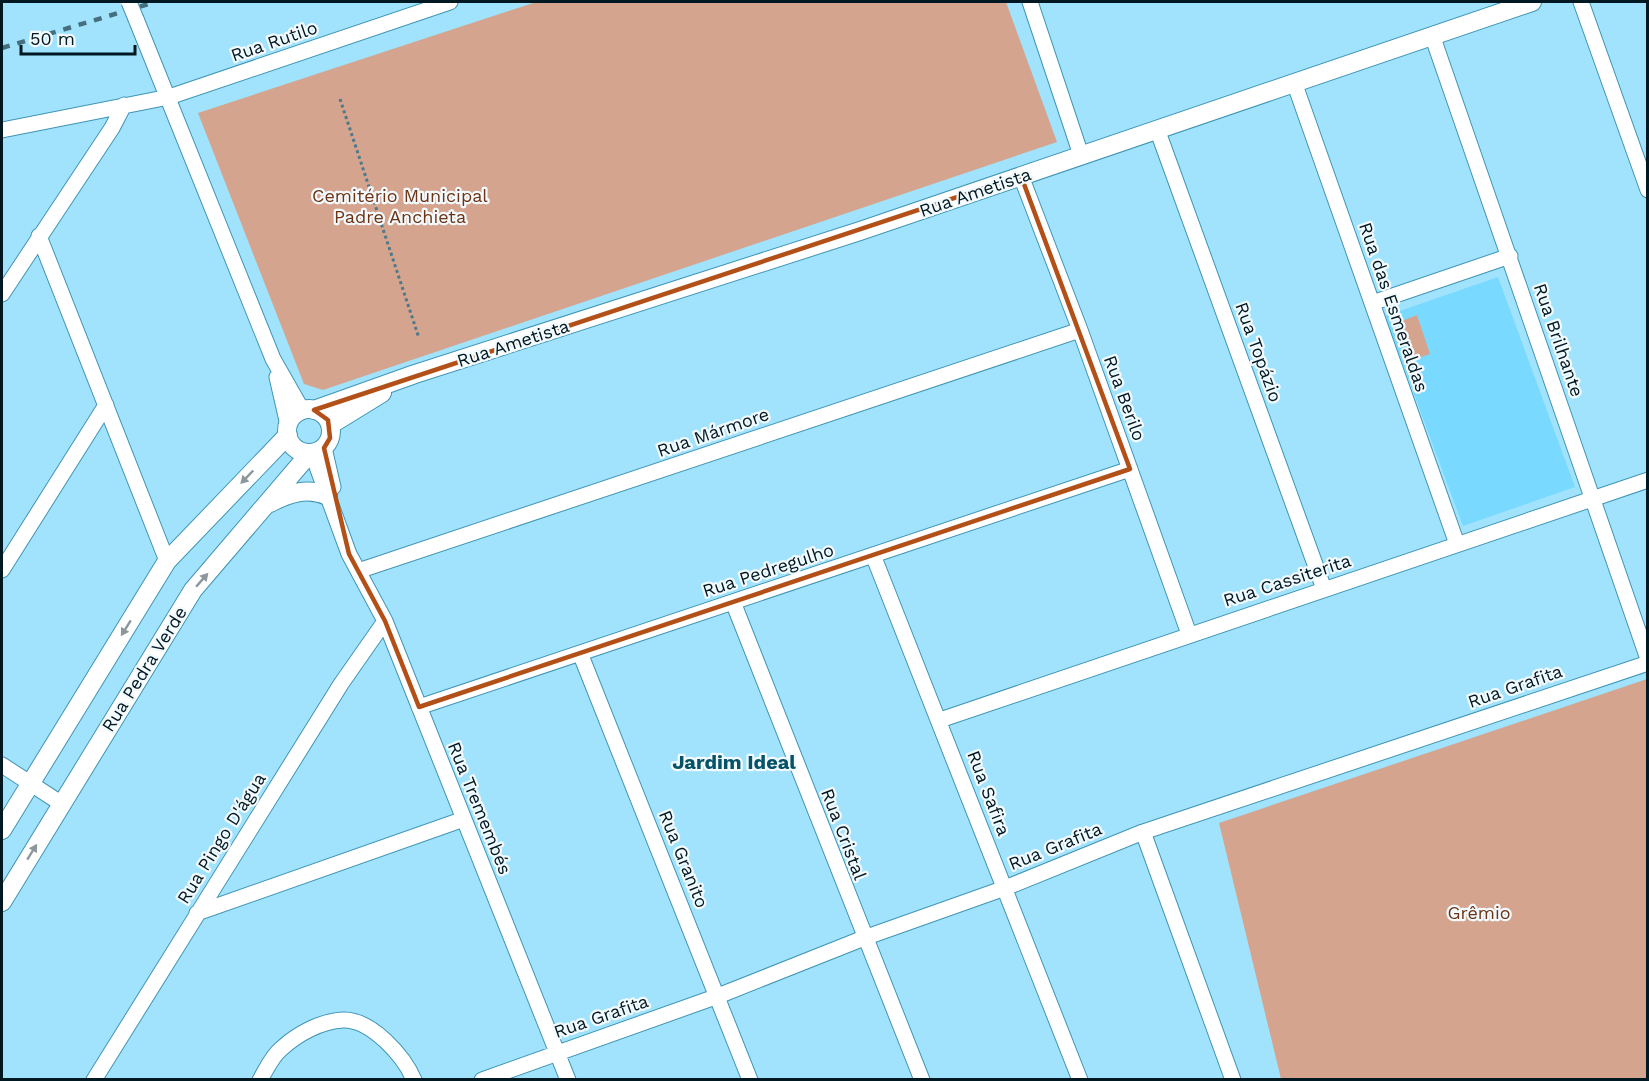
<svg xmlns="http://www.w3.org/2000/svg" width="1649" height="1081" font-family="'Work Sans',sans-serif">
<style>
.built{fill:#7ad9fe}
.green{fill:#d5a48e}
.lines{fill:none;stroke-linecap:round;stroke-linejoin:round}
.minor-casing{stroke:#4095b4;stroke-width:17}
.tertiary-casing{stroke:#4095b4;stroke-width:20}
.path{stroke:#4d798b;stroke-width:3;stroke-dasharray:3 3;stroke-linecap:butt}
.minor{stroke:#fff;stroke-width:15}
.tertiary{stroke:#fff;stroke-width:18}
.rail{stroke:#456f7f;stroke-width:4.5;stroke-dasharray:8 8;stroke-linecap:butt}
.minor-bridge-casing{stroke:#4095b4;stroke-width:17;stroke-linecap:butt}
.minor-bridge{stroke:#fff;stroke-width:15}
.oneway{fill:#8c979b}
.marked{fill:none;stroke:#b35018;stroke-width:4.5;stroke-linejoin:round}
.labels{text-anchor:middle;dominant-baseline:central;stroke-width:4.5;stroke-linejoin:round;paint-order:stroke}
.street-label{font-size:18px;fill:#001821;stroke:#f2fafd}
.park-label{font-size:18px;fill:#6e3314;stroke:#f2fafd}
.neighbourhood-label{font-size:20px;font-weight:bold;fill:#065268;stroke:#f2fafd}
</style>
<rect width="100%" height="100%" fill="#a1e3fd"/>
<path class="built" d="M1498,277l77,210 -112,39 -78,-210z"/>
<path class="green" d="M536,2h470l51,140 -734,248 -19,-6 -106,-271z
M1417,315l13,39 -18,6 -13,-38z
M1647,679v400h-366l-62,-256z"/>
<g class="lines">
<defs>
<path id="minor" d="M1030,2l51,153
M1581,2l67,188
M136,19l137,340 29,51
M1432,35l216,624
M1294,82l163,462
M1157,129l167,460
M2,130l167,-33 281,-95
M1021,176l59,154 109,304
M39,236l128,325
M2,294l110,-166 12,-23
M1372,303l138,-47
M277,377l11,48
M324,448l9,39
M312,453l37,101 36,67 183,459
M873,555l207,525
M2,570l104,-165
M358,571l722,-241
M733,602l189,478
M580,653l170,427
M419,707l711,-238
M940,720l708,-240
M2,765l60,39
M1143,832l90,248
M197,913l267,-94
M94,1080l247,-396 44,-63
M260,1080c6,-10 12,-24 21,-31 16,-15 40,-28 62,-29 28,-1 61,36 71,60
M482,1080l236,-84 146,-58 141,-50 138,-56 505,-169"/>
<path id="tertiary" d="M287 431a22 22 0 1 1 44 0a22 22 0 1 1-44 0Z
M314,410l101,-36 445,-143 672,-229
M330,425l52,-32
M270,503c19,-10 37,-16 58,-7
M2,830l165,-269 121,-126
M2,902l191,-312 117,-137"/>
</defs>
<use href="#minor" class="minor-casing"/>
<use href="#tertiary" class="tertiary-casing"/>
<path class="path" d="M340,99l79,239"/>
<use href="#minor" class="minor"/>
<use href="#tertiary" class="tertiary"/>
<path class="rail" d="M2,48l153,-46"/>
<defs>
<path id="minor-bridge" d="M129,2l7,17"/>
</defs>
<use href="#minor-bridge" class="minor-bridge-casing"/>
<use href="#minor-bridge" class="minor-bridge"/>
</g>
<defs><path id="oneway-solid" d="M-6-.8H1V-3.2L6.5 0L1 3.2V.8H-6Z" transform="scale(1.5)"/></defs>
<g class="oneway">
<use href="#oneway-solid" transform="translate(247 477) rotate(134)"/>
<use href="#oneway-solid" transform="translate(202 580) rotate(-49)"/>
<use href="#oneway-solid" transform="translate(126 628) rotate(122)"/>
<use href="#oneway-solid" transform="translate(32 852) rotate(-58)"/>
</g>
<path class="marked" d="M1021,176l109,293 -711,238 -34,-86 -36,-67 -25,-106 6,-10 -2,-18 -14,-10z"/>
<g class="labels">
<g class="street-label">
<text transform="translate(274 41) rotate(-19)">Rua Rutilo</text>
<text transform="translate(975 192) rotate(-19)">Rua Ametista</text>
<text transform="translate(1394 307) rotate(71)">Rua das Esmeraldas</text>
<text transform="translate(1559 340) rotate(71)">Rua Brilhante</text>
<text transform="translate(513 343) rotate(-18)">Rua Ametista</text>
<text transform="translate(1259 352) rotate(70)">Rua Topázio</text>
<text transform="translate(1125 398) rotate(70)">Rua Berilo</text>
<text transform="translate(713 432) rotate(-19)">Rua Mármore</text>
<text transform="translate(768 570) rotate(-18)">Rua Pedregulho</text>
<text transform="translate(1287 580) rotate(-18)">Rua Cassiterita</text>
<text transform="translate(144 669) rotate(-58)">Rua Pedra Verde</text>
<text transform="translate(1515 686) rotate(-19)">Rua Grafita</text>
<text transform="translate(989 793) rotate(69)">Rua Safira</text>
<text transform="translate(480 808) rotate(68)">Rua Tremembés</text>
<text transform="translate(844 834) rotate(69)">Rua Cristal</text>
<text transform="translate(221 838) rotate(-58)">Rua Pingo D'água</text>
<text transform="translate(1055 846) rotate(-22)">Rua Grafita</text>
<text transform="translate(684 859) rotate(68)">Rua Granito</text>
<text transform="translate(601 1016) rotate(-19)">Rua Grafita</text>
</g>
<g class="park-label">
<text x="400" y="195">Cemitério Municipal<tspan x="400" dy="21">Padre Anchieta</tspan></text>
<text x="1479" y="912">Grêmio</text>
</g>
<g class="neighbourhood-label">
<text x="734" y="762">Jardim Ideal</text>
</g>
</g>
<rect width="1649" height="1081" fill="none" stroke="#001821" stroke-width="6"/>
<path d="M21 45v9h114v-9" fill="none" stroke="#001821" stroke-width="3"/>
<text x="30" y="45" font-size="18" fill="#001821" stroke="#f2fafd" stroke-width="4.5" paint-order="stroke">50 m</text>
</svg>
